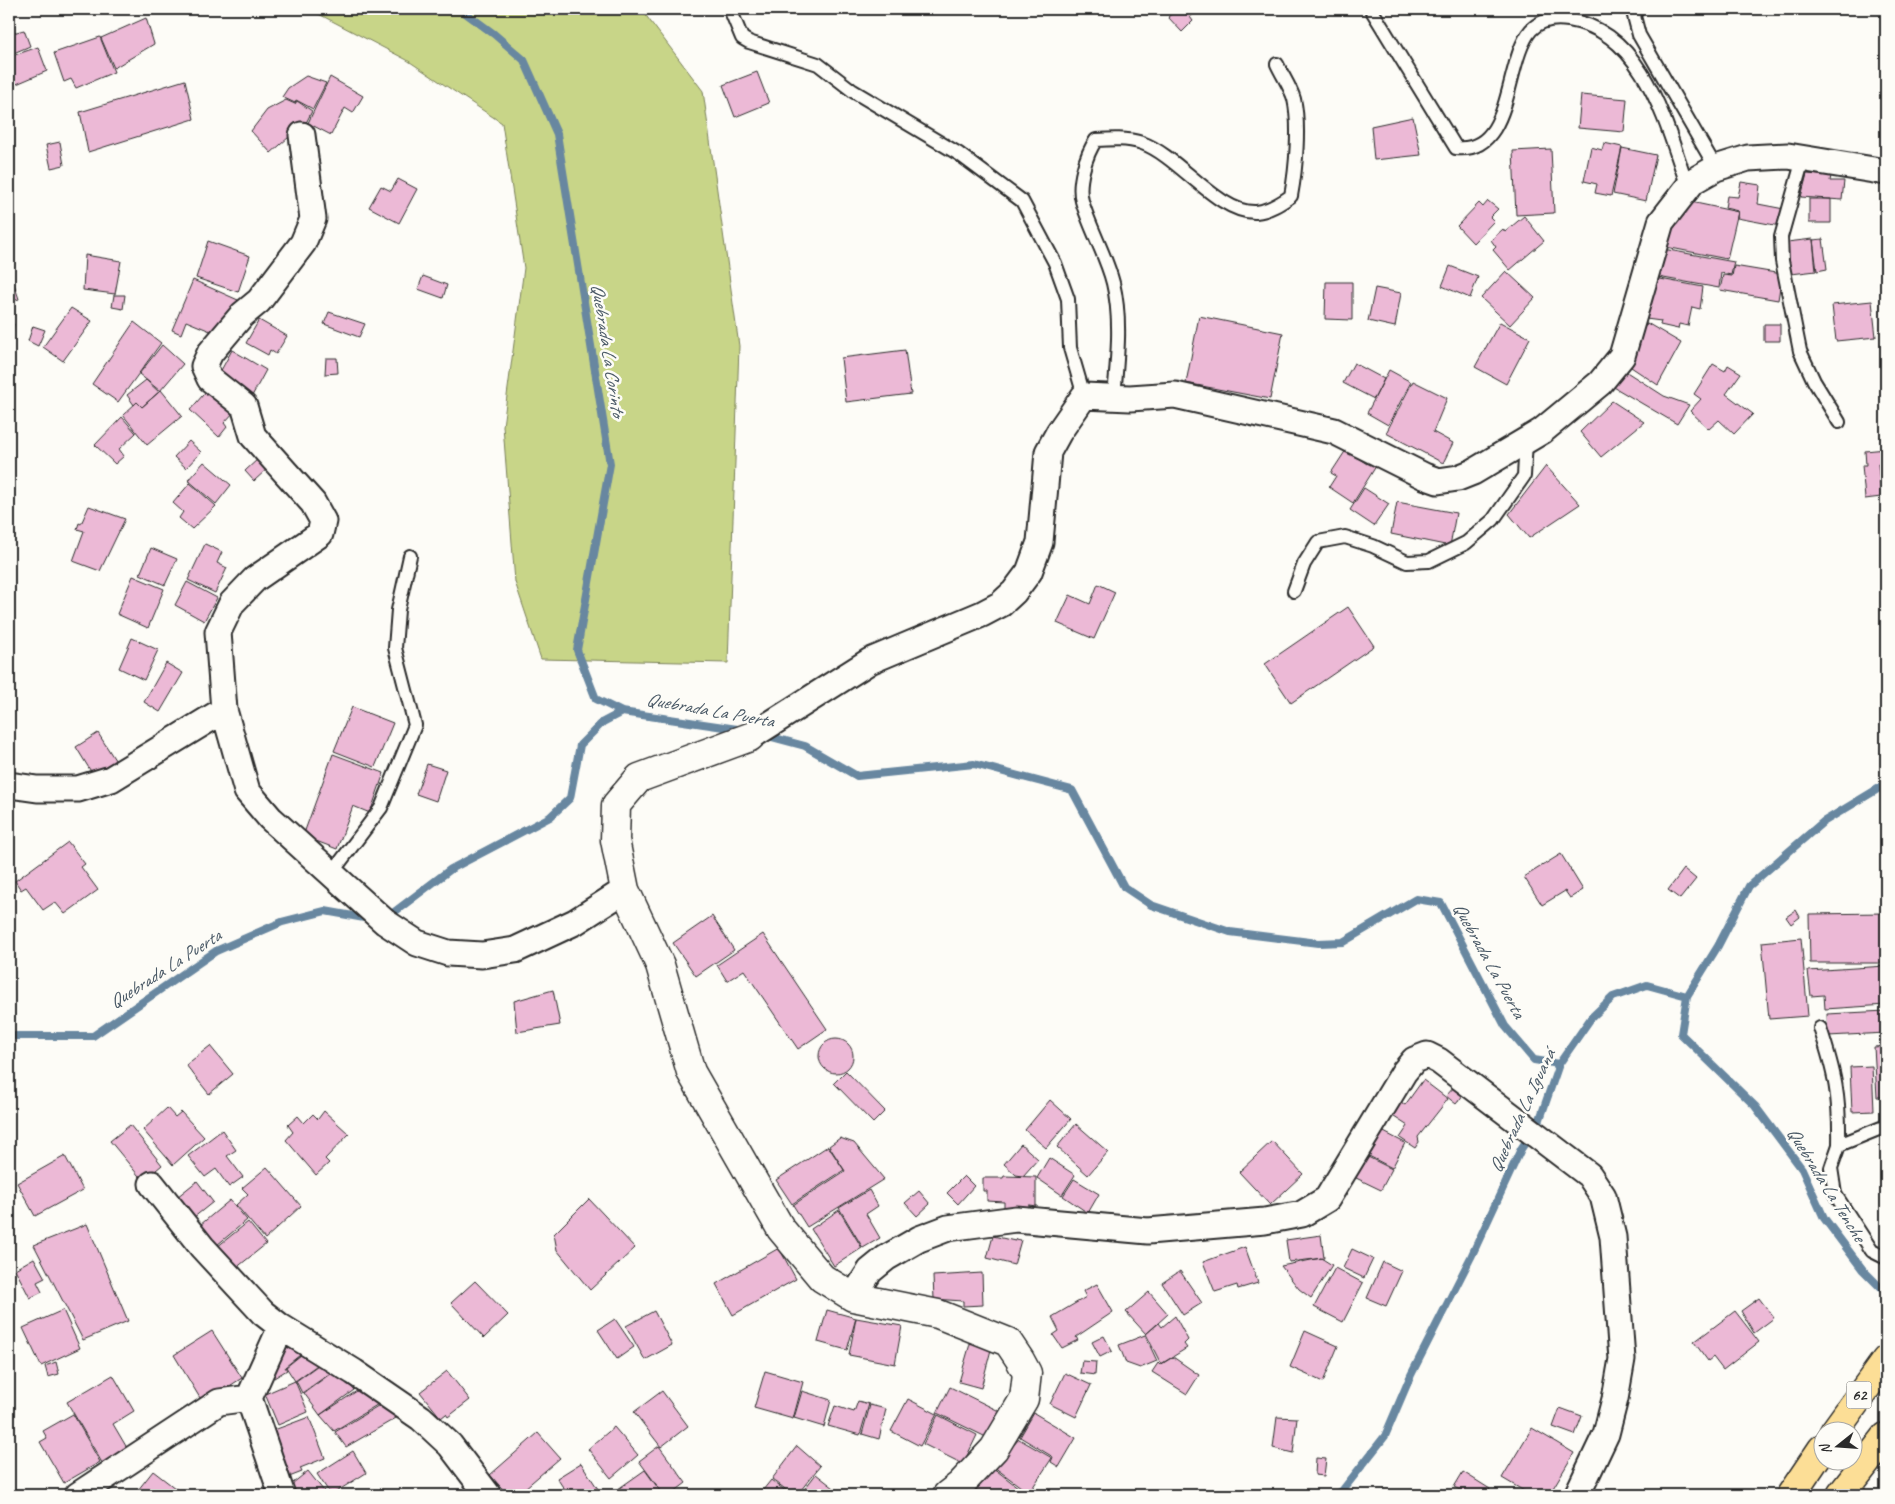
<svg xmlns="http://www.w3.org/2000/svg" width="1895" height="1504" font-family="Caveat,sans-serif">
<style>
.green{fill:#c8d588;stroke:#7a805a}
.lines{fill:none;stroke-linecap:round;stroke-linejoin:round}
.stream{stroke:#6887a0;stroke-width:8}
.building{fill:#ecb9d6;stroke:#2b2b2b}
.lane-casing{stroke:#2b2b2b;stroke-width:16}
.street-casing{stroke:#2b2b2b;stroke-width:29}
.secondary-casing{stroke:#2b2b2b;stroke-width:31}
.highway-casing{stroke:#2b2b2b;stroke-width:31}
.lane{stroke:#fdfcf7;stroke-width:12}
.street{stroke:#fdfcf7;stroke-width:25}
.secondary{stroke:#fdfcf7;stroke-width:28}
.highway{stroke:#fcde96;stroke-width:28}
.labels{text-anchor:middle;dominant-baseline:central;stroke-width:5;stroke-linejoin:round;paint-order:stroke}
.shield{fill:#fdfcf7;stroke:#6a6a68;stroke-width:1}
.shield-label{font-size:16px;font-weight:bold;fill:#2b2b2b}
.water-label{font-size:19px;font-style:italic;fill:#4a5966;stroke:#fdfcf7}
</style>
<rect width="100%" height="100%" fill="#fdfcf7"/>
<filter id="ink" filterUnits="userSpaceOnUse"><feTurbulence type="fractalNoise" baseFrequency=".02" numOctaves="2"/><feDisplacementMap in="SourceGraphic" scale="10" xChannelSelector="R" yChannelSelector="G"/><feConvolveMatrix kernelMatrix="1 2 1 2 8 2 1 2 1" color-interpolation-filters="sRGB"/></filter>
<g filter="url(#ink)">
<path class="green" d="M309,9h332l62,82 36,255 -11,317 -187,-4 -26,-77 -12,-156 21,-158 -22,-145 -95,-63z"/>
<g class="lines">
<path class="stream" d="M460,9l34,25 30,26 33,74 53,330 -33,186 19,49 26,13
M764,735l41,11 52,30 117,-12 98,26 52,97 27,18 79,27 88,11 25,-1 73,-43 25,4 64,123 29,34 25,4
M385,916l8,-3 58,-44 99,-52 20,-19 10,-53 23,-23 19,-10 122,18
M1687,996l-6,38 74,72 47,63 22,49 39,52 23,23
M9,1036h84l123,-85 66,-29 43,-11 45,8
M1335,1495l7,-4 43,-55 26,-61 60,-118 50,-108 18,-27 20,-58 32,-46 22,-21 34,-12 40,11 31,-50 31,-60 74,-64 63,-38"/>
</g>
<path class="building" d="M1177,9h18l2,2 -7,6 3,4 -11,11 -14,-15z
M1558,9h19l-15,7z
M146,18l8,26 -40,24 -13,-30z
M24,30l6,16 -21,9v-21z
M100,37l14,35 -38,16 -5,-9 -7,3 -10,-29z
M38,47l9,24 -35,15 -3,-9v-20z
M757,72l12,31 -34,14 -12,-32z
M306,76l20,7 -13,26 -17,-9 -1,3 -13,-6 6,-9z
M330,77l33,19 -10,17 -8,-5 -14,27 -23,-12z
M185,80l9,39 -106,33 -8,-40z
M1581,95l46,4 -3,33 -46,-4z
M286,100l9,4 2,-3 15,10 -5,10 -36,32 -20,-22 16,-21z
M1413,117l8,38 -47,5 -3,-34z
M60,142l4,23 -13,3 -5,-23z
M1604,143l18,4 -11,49 -16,-3 2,-9 -13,-3 7,-34 11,3z
M1622,148l34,7 -10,46 -33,-7z
M1551,149l3,64 -38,2 -3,-64z
M1807,174l24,2 -1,5h14l-2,19 -41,-3z
M398,179l19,10 -18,34 -30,-16 12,-21 10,5z
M1741,182l19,3 -2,19 26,5 -4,17 -43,-8 1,-7 -13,-3 2,-12 11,1z
M1809,199h22v24h-22z
M1488,201l10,8 -8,8 4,4 -21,22 -16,-17 22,-23 4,4z
M1691,202l47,10 -11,47 -61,-12 8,-26z
M1524,216l20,25 -34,29 -17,-20 3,-3 -5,-7 12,-11 2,3z
M1813,239l3,32 -25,3 -4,-32z
M1823,239l4,30 -10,2 -4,-31z
M208,241l42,15 -12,36 -42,-14z
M1663,249l71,13 -3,13 -10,-2 -2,15 -61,-11z
M85,255l36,6 -6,33 -32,-4z
M1450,266l28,11 -8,21 -28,-12z
M1734,266l48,8 -4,26 -58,-10 3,-15 9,1z
M9,269l10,30 -10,3z
M1506,271l29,27 -25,27 -29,-27z
M423,276l24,9 -4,13 -25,-9z
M1655,278l48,9 -3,22 -8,-2 -4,19 -9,-2 -1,5 -18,-4 1,-4 -15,-2z
M193,280l45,20 -18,35 -34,-14 -5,13 -9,-4z
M1326,282h26v38l-27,-1z
M1375,288l26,5 -6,34 -27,-6z
M114,295h11l-2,14 -11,-2z
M1872,301l4,36 -40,4 -4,-36z
M71,308l21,13 -29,40 -20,-14z
M329,312l36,12 -6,13 -35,-13z
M1199,316l84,17 -13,66 -84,-16z
M259,320l28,16 -11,18 -6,-4 -2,5 -22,-12z
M134,322l27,21 -43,59 -26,-18z
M1500,322l30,16 -24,46 -31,-17z
M9,323l5,1 -3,14 -2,-1z
M1647,323l34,20 -23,42 -33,-22z
M1764,324h16v17h-16z
M33,326l12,4 -7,16 -10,-5z
M162,345l21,19 -23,27 -21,-17z
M232,350l34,20 -14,26 -34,-20z
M905,350l6,44 -65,8 -5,-44z
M326,358h11l1,15 -13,1z
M1354,363l30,16 -10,20 -31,-16z
M1713,364l12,7 3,-6 13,8 -15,21 27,20 -19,20 -15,-14 -10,9 -19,-18 11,-12 -7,-5z
M1622,369l42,27 25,9 -12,19 -65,-38z
M1389,370l22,12 -23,43 -21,-12z
M146,380l13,12 -17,15 -5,-5 -3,3 -7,-10z
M1413,381l34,17 -14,34 20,11 -10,20 -57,-30z
M209,388l26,23 -11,12 3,4 -8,10 -29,-27z
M161,390l21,26 -35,29 -24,-30 14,-13 5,5z
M1612,401l32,21 -43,35 -21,-25z
M122,417l14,16 -17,16 5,7 -9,8 -20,-19z
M189,441l12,11 -15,16 -12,-11z
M1886,449v15h-8l3,33 -16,2 -3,-34h4l-1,-14z
M1346,450l21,14 4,-6 7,5 -25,40 -24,-16 7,-11 -5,-3z
M259,458l8,11 -13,12 -9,-10z
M204,462l27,23 -15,19 -28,-24z
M1886,464v38h-3l-3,-37z
M1546,466l34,38 -51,34 -20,-24z
M190,483l26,23 -24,23 -13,-11 4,-6 -10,-9z
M1364,488l25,16 -15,22 -24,-16z
M1397,502l59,11 -6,33 -59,-12z
M89,506l36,13 -25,52 -27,-10 11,-30 -7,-2 2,-6 2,1z
M205,544l17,8 -5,11 10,5 -12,25 -27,-13z
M151,548l26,11 -12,26 -25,-11z
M133,576l31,13 -16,39 -31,-14z
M187,582l30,16 -13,23 -29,-16z
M1098,584l17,8 -21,47 -37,-16 13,-28 20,9z
M1348,607l26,39 -83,57 -26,-39z
M132,638l26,12 -14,30 -25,-12z
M166,663l17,10 -23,39 -16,-10z
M352,707l41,16 -18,44 -41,-16z
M98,733l19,30 -22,15 -19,-31z
M333,754l51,19 -14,40 -17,-7 -16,43 -34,-13z
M427,764l19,6 -10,31 -20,-7z
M68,842l17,22 -4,3 17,23 -33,24 -10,-12 -12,8 -17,-23 -5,3 -6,-9z
M1561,854l22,36 -13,8 -5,-7 -23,14 -18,-28z
M1684,869l12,10 -16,20 -12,-9z
M1796,910l4,7 -9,7 -5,-7z
M1886,913v50h-76l-1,-49z
M712,916l22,34 -38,26 -23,-33z
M763,934l64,95 -29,20 -54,-79 -17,11 -10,-16z
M1801,938l7,78 -39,3 -7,-77z
M1886,966v39l-61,4 -1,-14 -13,1 -3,-25z
M553,990l7,35 -43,7 -3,-31z
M1886,1011v22l-58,3 -1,-22z
M819 1056a17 17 0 1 1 34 0a17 17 0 1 1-34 0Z
M210,1046l23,28 -24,20 -23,-29z
M1886,1046v51h-9l-3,-50z
M1872,1066l2,45 -22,1 -2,-45z
M846,1071l39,40 -12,12 -39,-40z
M1423,1080l25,19 -30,38 1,5 -4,6 -15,-10 8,-12 -17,-11 10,-13 4,3z
M1455,1086l9,8 -8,10 -10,-8z
M1050,1100l21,19 -25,29 -21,-18z
M167,1108l8,9 6,-5 23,25 -31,28 -30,-35z
M324,1111l25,23 -24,25 4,4 -13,12 -30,-35 7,-8 -5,-7 10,-9 6,7 9,-9 5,5z
M1076,1124l32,28 -20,23 -31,-28z
M130,1125l32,40 -19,16 -33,-40z
M1378,1129l27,14 -13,25 -27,-14z
M222,1130l14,20 -9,6 16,21 -14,10 -13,-18 -11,8 -17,-21z
M840,1138l14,5 30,36 -77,48 -14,-22 52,-34 -16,-25z
M1272,1141l31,33 -33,31 -31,-33z
M1021,1144l17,15 -15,17 -7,-1 -12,-11z
M828,1146l16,24 -52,34 -16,-24z
M1364,1155l28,14 -11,21 -27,-13z
M65,1156l18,34 -48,26 -18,-33z
M1049,1158l26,17 -13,20 -25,-17z
M267,1167l34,39 -36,33 -29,-34 12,-11 -6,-6z
M964,1176l10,10 -16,18 -11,-11z
M1004,1176l32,1v29l-7,-1v5h-25v-8l-17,-1v-10h-4v-13h20z
M1074,1179l25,15 -11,19 -25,-17z
M197,1181l16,21 -25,20 -16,-21z
M869,1190l9,16 -12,8 14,24 -17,10 -24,-40z
M919,1191l11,13 -13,12 -12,-13z
M589,1199l46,49 -45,42 -33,-40 -3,-16z
M230,1200l17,20 -36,30 -17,-20z
M839,1210l23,38 -28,18 -23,-37z
M248,1222l18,22 -36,29 -18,-22z
M87,1224l41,97 -45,19 -49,-95z
M1321,1235l3,23 -35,4 -3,-22z
M993,1236l22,5v-2l6,1 -7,25 -27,-7z
M1245,1247l13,36 -20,6 -1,-4 -22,7 -12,-30z
M779,1248l17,31 -63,36 -17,-31z
M1352,1249l21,10 -9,19 -21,-10z
M34,1258l11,20 -8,4 5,10 -12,6 -15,-29z
M1321,1258l11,7 -21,33 -12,-9 -18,-23z
M1383,1262l19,9 -16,35 -19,-8z
M1335,1268l28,15 -20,39 -29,-15z
M1180,1271l22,32 -19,12 -21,-32z
M982,1273l1,32 -20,1v-5l-29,-2 -1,-23z
M475,1281l33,34 -24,23 -33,-35z
M1097,1284l16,28 -37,25 2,3 -16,8 -9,-13 6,-4 -7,-14 34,-20 -3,-6z
M1149,1292l19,22 -22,20 -20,-22z
M1759,1298l15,20 -20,15 -13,-22z
M63,1310l17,38 -39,18 -18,-38z
M827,1310l29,8 -9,32 -29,-8z
M654,1311l18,34 -27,15 -19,-34z
M1735,1311l24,31 -36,28 -10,-13 -5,4 -14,-19z
M1175,1316l13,24 -4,4 3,4 -26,16 -15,-30 13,-11 3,4z
M856,1318l46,8 -7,38 -46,-9z
M615,1319l19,28 -17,12 -19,-29z
M212,1331l30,47 -39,25 -29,-48z
M1305,1331l33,15 -15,36 -33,-15z
M1145,1335l12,26 -17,7 -14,-5 -7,-18z
M1104,1336l8,15 -12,6 -8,-15z
M972,1337l21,5 -12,46 -22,-6z
M290,1341l15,10 -20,16 2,3 -13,8 -8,-12z
M306,1351l14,12 -25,18 -9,-14z
M1173,1357l26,18 -12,19 -35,-22 6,-9 2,2z
M1082,1361l14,1 -1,13 -15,-2z
M56,1362l3,12 -11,3 -3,-11z
M321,1363l11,9 -30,21 -6,-12z
M338,1368l16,22 -34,25 -16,-22z
M447,1371l23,29 -22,17 -2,-3 -5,4 -21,-26z
M765,1371l38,11 -10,37 -39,-11z
M1065,1373l26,12 -15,32 -26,-13z
M113,1375l21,36 -21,13 17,29 -25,15 -38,-66z
M295,1381l13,31 -30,13 -13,-31z
M363,1387l22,13 -51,31 -14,-16z
M950,1387l51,25 -13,26 -51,-25z
M662,1391l26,35 -27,21 -27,-35z
M802,1391l29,9 -7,27 -30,-9z
M908,1399l29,15 -17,32 -29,-15z
M386,1401l17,13 -57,33 -11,-15z
M858,1401l11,3 -9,31 -32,-9 7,-20 19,6z
M870,1405l16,4 -7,30 -17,-5z
M1560,1408l22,8 -7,19 -22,-8z
M1034,1413l42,25 -17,29 -8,-5 2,-5 -33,-20z
M73,1414l27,48 -36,21 -24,-41 7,-4 -4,-7z
M938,1415l39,20 -14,29 -40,-20z
M309,1417l16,41 -25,10 2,4 -18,7 -18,-46z
M1277,1417l20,1 -4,35 -20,-5z
M614,1427l24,28 -27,23 -23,-29z
M1532,1428l42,25 -25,42h-18l-29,-17z
M538,1433l22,25 -43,37h-9l-18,-20z
M1019,1439l33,19 -23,35 -35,-26z
M659,1446l27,37 -16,12h-6l-25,-34z
M797,1446l23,20 -23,29h-4l-21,-16z
M353,1451l13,22 -35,22 -14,-21z
M1316,1458l10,1 -2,17 -9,-1z
M581,1463l19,29 -5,3h-27l-11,-17z
M992,1467l36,28h-54l-5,-3z
M645,1470l18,25h-51l-1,-1z
M153,1471l31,24h-50z
M308,1471l19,24h-33l-6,-8z
M1463,1472l27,17 -3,6 -27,-1 2,-3 -8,-4z
M816,1474l27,21h-43z
M771,1480l20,15h-32z
M476,1485l8,10h-22z
M603,1490l3,5h-10z"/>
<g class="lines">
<defs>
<path id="lane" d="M730,9l12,29 7,4 69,22 35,27 106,63 63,47 33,62 13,36 2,49 14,48
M1371,9l85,139c58,6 48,-87 75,-118 10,-11 25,-12 38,-10 76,12 97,106 119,167
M1637,9l-3,7 5,19 77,133
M1803,159l-22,78 1,24 18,90 14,30 25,41
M1114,397c3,-37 8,-77 -1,-114 -7,-28 -23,-54 -31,-82 -5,-17 4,-47 14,-61 15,-1 31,-2 46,3 37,13 76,71 114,69 13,-1 25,-9 35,-16 5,-27 9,-71 3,-97 -3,-11 -12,-24 -17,-35
M1294,591l10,-27 14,-22 27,-5 28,9 34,16 22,-1 37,-18 27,-23 31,-44 2,-35
M331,874l50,-66 34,-83 -20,-77 3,-38 12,-54
M1820,1028c15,45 20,69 19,117
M1886,1126l-47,19 -8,23 4,26 37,57 14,7"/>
<path id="street" d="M302,135l11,84 -10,24 -44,58 -17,14 -32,38 -6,13 6,13 34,27 9,30 60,67 10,18 -3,13 -65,45 -23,24 -14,29 6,78 23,81 23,27 115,104 32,21 31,10 34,2 33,-5 60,-28 50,-32
M750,737l120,-76 112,-47 19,-10 13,-12 15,-20 11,-30 8,-90 11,-20 25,-36 46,2 45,-3 159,36 90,45 14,5 20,-3 15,-6 69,-41 58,-48 22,-27 39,-134 32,-41 23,-13 32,-10 40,-2 98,16
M9,785l28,4h41l33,-10 113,-69
M152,1184l50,63 61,66 18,14 73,45 67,46 29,27 38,50
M853,1297l17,-26 16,-13 33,-19 29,-11 68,-9 132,12 117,-10 37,-7 25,-15 77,-127 10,-12 13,-5 12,6 150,114 14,21 10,41 9,122 -7,40 -9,35 -29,61
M249,1398l33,97
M78,1495l141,-93 30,-4 32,-71"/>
<path id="secondary" d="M750,737l-111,41 -23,27 -1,35 10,50 35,75 31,107 90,157 41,49 31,19 85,17 70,28 12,18 7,13 -3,26 -30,50 -34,36 -13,10"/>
<path id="highway" d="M1834,1432l52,-72
M1791,1495l31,-46
M1841,1495l45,-58"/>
</defs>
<use href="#lane" class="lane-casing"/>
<use href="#street" class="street-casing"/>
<use href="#secondary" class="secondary-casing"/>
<use href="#highway" class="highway-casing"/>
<use href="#lane" class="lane"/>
<use href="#street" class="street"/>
<use href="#secondary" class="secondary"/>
<use href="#highway" class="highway"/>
</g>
</g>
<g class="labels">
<rect class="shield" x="1846.5" y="1381.5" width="25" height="27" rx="4"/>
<g class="shield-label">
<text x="1859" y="1395">62</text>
</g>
<g class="water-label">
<text transform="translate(608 350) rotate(81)">Quebrada La Corinto</text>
<text transform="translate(710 710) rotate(10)">Quebrada La Puerta</text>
<text transform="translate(1489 960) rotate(61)">Quebrada La Puerta</text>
<text transform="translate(165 969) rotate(-33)">Quebrada La Puerta</text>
<text transform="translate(1522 1111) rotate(-65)">Quebrada La Iguaná</text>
<text transform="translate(1826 1184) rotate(58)">Quebrada La Tenche</text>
</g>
</g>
<rect width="1895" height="1504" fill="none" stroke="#fdfcf7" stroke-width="30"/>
<rect x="15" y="15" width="1865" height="1474" fill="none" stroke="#2b2b2b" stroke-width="2" filter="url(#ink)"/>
<g transform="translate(1838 1446) rotate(253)"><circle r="24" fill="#fdfcf7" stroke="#a9a8a5"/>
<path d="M0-4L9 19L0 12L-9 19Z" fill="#2b2b2b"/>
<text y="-8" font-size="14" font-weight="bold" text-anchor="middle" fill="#2b2b2b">N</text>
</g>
</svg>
